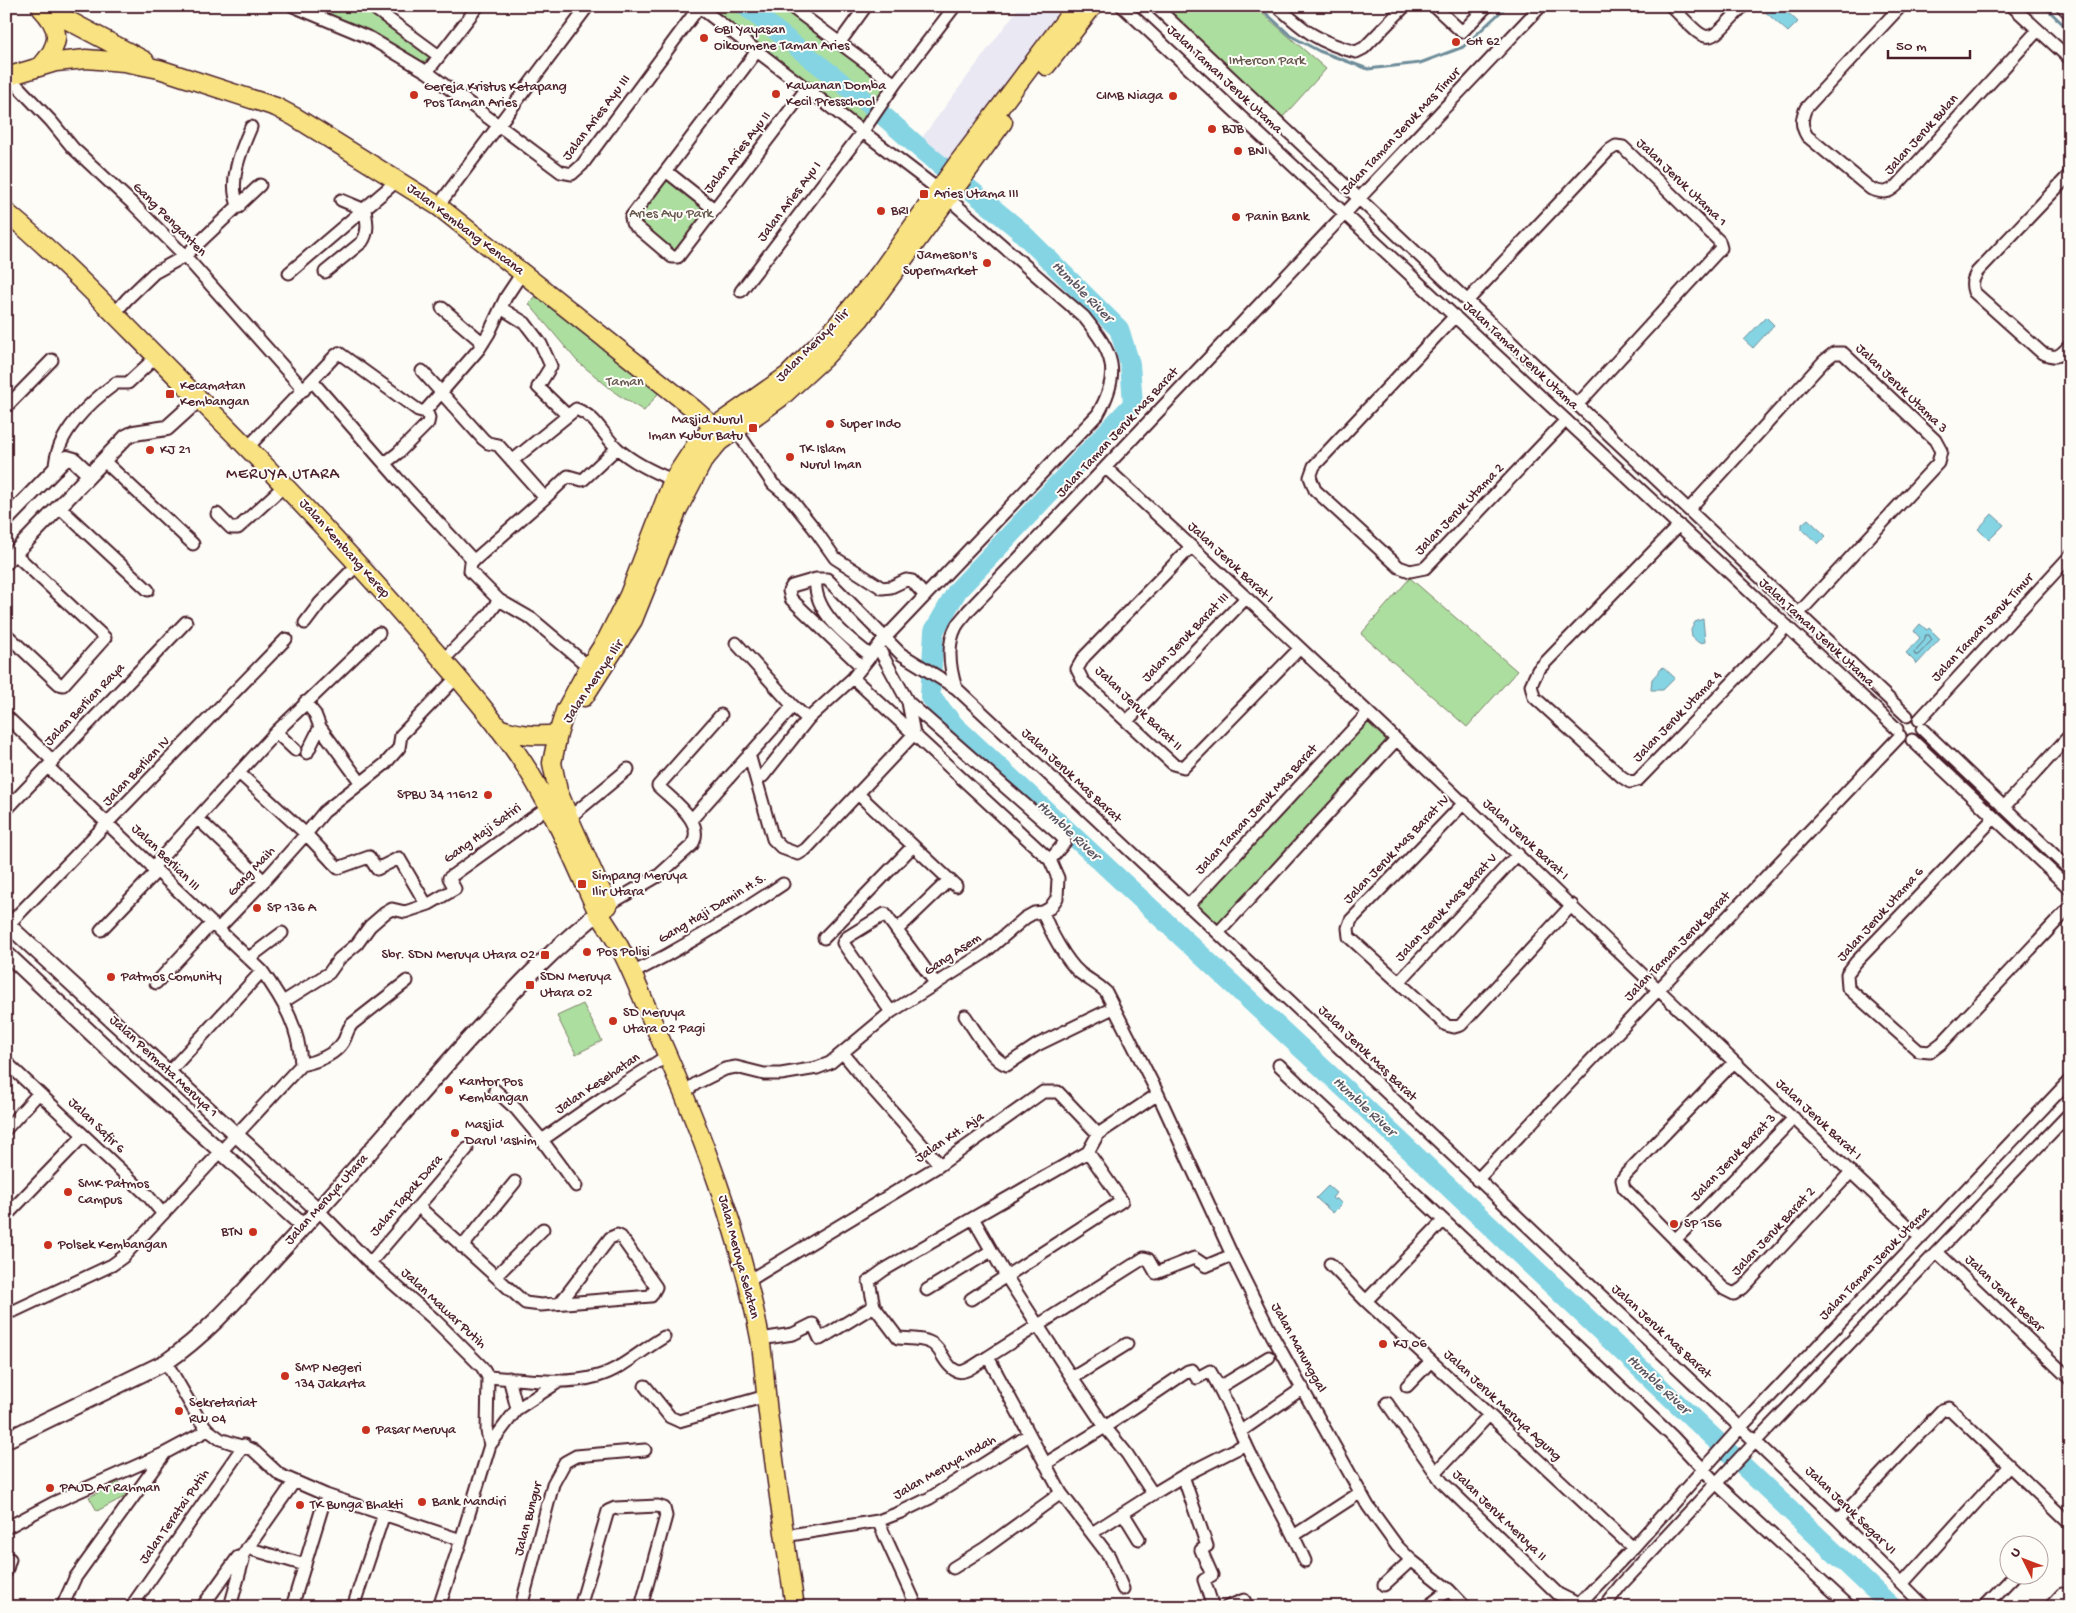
<svg xmlns="http://www.w3.org/2000/svg" width="2076" height="1613" font-family="'Gochi Hand',sans-serif">
<style>
.built{fill:#e9e8f3}
.green{fill:#acde9f;stroke:#7b7e65}
.water{fill:#85d4e3;stroke:#6d8c99}
.lines{fill:none;stroke-linecap:round;stroke-linejoin:round}
.shore{stroke:#626775;stroke-width:1}
.stream{stroke:#6d8c99;stroke-width:3}
.river{stroke:#85d4e3;stroke-width:20}
.minor-casing{stroke:#4a1f2b;stroke-width:15}
.tertiary-casing{stroke:#4a1f2b;stroke-width:18}
.secondary-casing{stroke:#4a1f2b;stroke-width:19}
.primary-casing{stroke:#4a1f2b;stroke-width:21}
.minor{stroke:#fdfcf7;stroke-width:11}
.tertiary{stroke:#fdfcf7;stroke-width:14}
.secondary{stroke:#fdfcf7;stroke-width:15}
.primary{stroke:#f8e281;stroke-width:18}
.poi-dot{fill:#c8321e;stroke:#fdfcf7;stroke-width:2}
.labels{text-anchor:middle;dominant-baseline:central;stroke-width:4;stroke-linejoin:round;paint-order:stroke}
.poi-label{font-size:14px;fill:#4a1f2b;stroke:#fdfcf7;text-anchor:start}
.park-label{font-size:14px;fill:#67584e;stroke:#fdfcf7}
.street-label{font-size:14px;fill:#4a1f2b;stroke:#fdfcf7}
.water-label{font-size:15px;font-style:italic;fill:#5c5562;stroke:#fdfcf7}
.quarter-label{font-size:16px;letter-spacing:1px;fill:#4a1f2b;stroke:#fdfcf7}
</style>
<rect width="100%" height="100%" fill="#fdfcf7"/>
<filter id="ink" filterUnits="userSpaceOnUse"><feTurbulence type="fractalNoise" baseFrequency=".02" numOctaves="2"/><feDisplacementMap in="SourceGraphic" scale="10" xChannelSelector="R" yChannelSelector="G"/><feConvolveMatrix kernelMatrix="1 2 1 2 8 2 1 2 1" color-interpolation-filters="sRGB"/></filter>
<g filter="url(#ink)">
<path class="built" d="M1020,6h42l-114,160 -27,-27z"/>
<path class="green" d="M297,6h73l67,49 -9,12 -22,-15z
M703,6h91l101,78 -33,46z
M1159,6h95l72,63 -44,49z
M665,173l48,36 -38,47 -43,-37z
M536,296l125,94 -17,21 -27,-17 -40,-33 -48,-57z
M1410,578l107,93 -50,56 -106,-93z
M1367,722l19,18 -171,187 -21,-19z
M583,1004l19,37 -26,13 -19,-38z
M119,1482l7,14 -29,15 -8,-14z"/>
<path class="water" d="M1765,6h16l17,16 -10,10 -26,-23z
M1766,317l8,8 -21,23 -9,-8z
M1992,514l12,11 -15,15 -11,-11z
M1808,519l18,17 -8,8 -16,-15v-5z
M1703,619l2,23 -6,1 -7,-6 -1,-7 4,-8z
M1920,624l7,6 2,-2 11,11 -23,25 -11,-11 14,-15 -6,-7z
M1663,667l12,11 -12,12h-12l1,-11z
M1328,1186l8,7 -4,5 3,2 1,-2 6,6 -9,9 -17,-15z"/>
<g class="lines">
<path class="shore" d="M1926,635h3l3,5 -14,15h-3l-1,-3 10,-11z"/>
<path class="stream" d="M1258,6l33,30 28,15 49,18 52,-6 43,-16 44,-41
M2044,6l26,25"/>
<path class="river" d="M745,6l134,106 44,39 95,78 101,100 11,35 3,40 -176,187 -23,40 -4,65 24,29 405,377 533,505"/>
<defs>
<path id="minor" d="M293,6l77,32 57,34 134,100 11,2 10,-9 117,-158
M371,6l68,50
M698,6l241,184
M790,6l105,78
M1122,6l775,723
M1155,6l752,710
M1277,6c29,26 41,36 79,46l8,-4 41,-42
M1434,6l28,26 25,-26
M1671,6c39,39 33,42 72,0
M1901,6l-95,102c-5,11 -5,18 1,28l64,53c12,4 17,5 26,-4l141,-155
M2012,6l58,53
M2062,6l8,8
M840,42l26,-36
M757,51l-126,166 1,6 40,34h6l129,-169
M427,72l51,-66
M8,76l43,45 22,27 59,55 53,53 119,134
M666,171l48,38
M2070,174l-93,98c-4,8 -6,11 -3,20l68,61c15,6 17,4 28,-8
M341,200l24,10
M438,206l150,-200
M239,207c-12,-24 2,-57 12,-80
M325,272l37,-30c7,-10 5,-20 3,-32
M289,273l109,-93
M741,291l122,-160 32,-47 60,-78
M1468,300l140,-149 8,-5 7,1 96,94 2,7 -143,156
M442,308l41,35
M501,308l24,15 16,21 10,22 -13,21 29,28
M114,314l13,-15 27,-26 31,-17 75,-71
M1455,316l-141,150 -4,11 5,13 84,77 11,4 15,-3 141,-148
M422,371l61,68 5,4 10,2 47,53 23,-22 14,4 2,-1 33,-31
M312,381l85,97 77,83
M6,407l46,-47
M736,430l37,54 16,13 24,30 22,31 47,30 9,-1 15,-7 6,1 13,15
M248,447l88,-92 3,-2 79,57 4,1 4,-1 53,-61 10,-16 17,-36 16,-24
M104,461l89,83
M512,461l64,-52c23,9 25,25 42,40 16,14 35,23 55,31
M385,463l13,-10 30,-30 1,-5 -3,-8
M1106,468c276,252 541,515 815,770
M55,469c0,-35 35,-67 61,-86h12l28,-26
M545,498l-74,65 -1,8 29,29 33,19 57,48
M58,506l90,84
M1689,509l135,-148 10,-8h9l92,87 6,11 -3,12 -139,150
M217,514l14,14h7l47,-43
M1679,525l-141,145 -7,15 3,12 88,80 8,5 8,-2 149,-154
M1191,547l-107,110 -7,12 6,12 90,83 11,3 115,-118
M816,579c-4,32 32,59 55,77
M305,623l15,-20 39,-40
M6,634l53,50 4,1 42,-47 -91,-85
M736,643l57,63 15,13 45,-41 32,-40 213,-224c24,-42 15,-61 -14,-97l-135,-118
M443,660l45,-45 11,-15
M862,667l-71,-68 -2,-8 3,-5 24,-7h11l74,75 55,34 262,245 620,587 84,84
M956,688c-6,-19 -10,-42 0,-61 3,-6 9,-11 12,-16 193,-200 382,-404 573,-605
M305,702l10,12 5,13 -13,26
M908,702l153,134 4,6 -15,18
M6,716l47,45
M1919,720l151,-164
M1127,721l119,-123
M320,727l41,56
M1922,729l148,141
M276,732l19,18
M1912,740l158,149
M749,754l24,85 9,9 16,6 8,-5 108,-115 -6,-32 -30,-55
M763,776l45,-57
M858,794l98,92
M1464,803l-113,117 -3,8 1,9 97,88 8,2 7,-2 111,-120
M2004,807l66,-72
M6,810l180,-188
M569,818l59,-49
M1994,818l-138,144 -9,12 1,14 71,63 11,1 12,-9 128,-136
M198,819l66,62
M692,819l101,-113
M152,868l124,-136 103,-99
M426,904l-27,-46 -22,11 -8,-12 -31,11 -32,-34 18,-22 61,-48 14,-16 2,-13 56,-58
M608,905l50,-29 34,-31c14,-23 -19,-44 -34,-59l63,-71
M1188,906l180,-193
M1043,912c6,18 23,49 37,61 9,7 18,11 26,19l52,102 74,161 40,80 96,171 29,40 14,14 38,30 16,17
M8,925l278,-286
M218,929l46,-48 42,-47 -67,-61
M101,930l55,-58
M897,930l52,-50
M1218,933l178,-193
M824,938l88,-91
M249,958l33,-25
M631,974c53,-27 103,-57 152,-90
M1399,982l119,-128
M156,983l56,-60
M283,1002l46,-29 10,-14 18,-15 13,-18 15,-13 7,-4 13,3 24,-8 26,-15 -6,-11 100,-72
M891,1012l-48,-69 3,-5 39,-24 51,70
M965,1016c10,14 26,44 42,49l30,-20 76,-37
M843,1053l26,32 71,80
M6,1062l142,134 15,18
M1734,1062l-108,112 -4,6 2,8 100,101 10,5 9,-6 108,-116
M301,1065c14,-3 34,-10 42,-23 4,-6 3,-11 9,-18l55,-43
M1279,1065l393,371 45,48 133,123
M169,1072l93,-101
M495,1090l21,19 26,31
M683,1093l14,-10 28,-14 11,-2 28,7h17l36,-6 13,-5 61,-51 93,-59 41,-35 9,-5 9,-1 7,-4 7,-10 1,-20 -8,-18 -197,-182
M1158,1094l-60,40 -10,18 -115,66 33,58 66,102 33,49 22,27 26,40 30,-18 63,-32
M6,1129l33,-36
M1477,1180l423,-444
M576,1186l-34,-46 69,-48 56,-36
M419,1207l106,96 16,2 110,-9 5,-9 -35,-50 -4,-2 -7,3 -49,64
M319,1211l51,52 65,57 47,47 6,10 -1,54 3,14 -29,95
M6,1216l77,-80
M973,1218l-89,52 -15,11 5,25 24,32c9,1 22,0 31,4 6,2 10,8 13,13 16,28 24,15 46,2
M1675,1240l119,-122
M462,1247l53,-65
M1938,1253l132,126
M370,1263l97,-114
M1330,1264l36,37 267,247
M496,1276l47,-47
M748,1281l192,-116 103,-73h15l40,42
M927,1290l64,-39
M971,1299l151,-98 -34,-49
M1366,1301l77,-80
M14,1311l98,-46 11,-8 178,-192c-1,-36 -18,-65 -39,-94l-214,-204
M760,1339l33,-5 20,-10 7,15 54,-33
M166,1362l33,57 9,11 12,9 33,11 27,25 46,20 135,45 -22,67
M488,1377c35,2 76,9 110,-1 24,-7 45,-27 66,-39
M509,1378l8,31
M1072,1378l55,-34
M645,1386l25,31 9,4 87,-25
M1407,1386l24,-25
M1220,1387l49,-30
M1387,1403l55,79 116,112 26,13
M1241,1431l62,-43
M490,1445l27,-36 43,-28
M1045,1464l60,-37 83,-56 4,-1 5,8 13,-7c18,30 30,63 46,94 16,32 35,63 49,96
M1435,1473l54,-58
M1183,1476l24,70 -6,4 11,25 -8,5 9,27
M1123,1513l16,26
M1838,1520l104,-110 7,-2 121,116
M878,1521l39,86
M6,1528l47,-25 110,-49
M1092,1533l61,-39
M1295,1535l66,-43
M784,1536l94,-15 23,-9 29,-14 99,-63
M247,1548l58,17
M953,1568l32,-20 76,-55
M6,1572l4,-13
M1902,1584l107,-118
M1384,1585l27,-25
M1123,1589l-14,-33 -48,-63 -73,-136 156,-99 4,1 8,14 38,-15 12,8 26,-11
M1580,1603l53,-55 107,-120 330,-348
M62,1607l13,-29 90,-125 43,-23
M131,1607l113,-162
M202,1607l36,-50 4,-1
M230,1607l13,-47 -1,-4 52,-74
M292,1607l34,-112
M353,1607l31,-93
M521,1607l32,-123 12,-22 11,-6 69,-6
M580,1607l28,-96 7,-3 43,-2 6,2 2,8 -25,91
M1227,1607l17,-7 3,7
M1427,1607l22,-17
M1604,1607l16,-21 131,-140 319,-333
M1984,1607l30,-31
M2050,1607l12,-13"/>
<path id="tertiary" d="M6,520l56,-58 5,-4 7,2 15,14
M6,562l120,-125 8,-4 33,-5 32,-29
M6,923l313,288
M6,953l105,99 193,175"/>
<path id="secondary" d="M6,1440l160,-78c44,-30 78,-71 114,-110 66,-70 126,-144 191,-215 43,-47 85,-92 136,-131"/>
<path id="primary" d="M41,6l104,55
M41,8c20,21 20,35 1,57
M1046,66l47,-60
M6,77l50,-15 30,-3 38,3 35,7 117,38 19,10 143,89 256,203 20,18
M6,212c65,54 123,118 184,178 79,78 156,159 229,243 39,45 81,91 112,142 26,44 46,92 67,138 27,35 42,81 60,121 43,97 82,199 102,304 4,24 5,50 8,75 8,64 17,129 27,194
M584,697l49,-77 44,-109 26,-50 16,-19 61,-44 45,-41 35,-38 143,-197
M498,728c21,7 38,9 60,6
M608,906l-39,-88 -11,-27 -6,-28 6,-29 7,-23 24,-44 18,-28 22,-44 44,-115 23,-35 18,-18 74,-52 45,-45 46,-56 79,-111 118,-157"/>
</defs>
<use href="#minor" class="minor-casing"/>
<use href="#tertiary" class="tertiary-casing"/>
<use href="#secondary" class="secondary-casing"/>
<use href="#primary" class="primary-casing"/>
<use href="#minor" class="minor"/>
<use href="#tertiary" class="tertiary"/>
<use href="#secondary" class="secondary"/>
<use href="#primary" class="primary"/>
</g>
</g>
<g class="poi-dot">
<circle cx="704" cy="38" r="5"/>
<circle cx="1456" cy="42" r="5"/>
<circle cx="776" cy="94" r="5"/>
<circle cx="414" cy="95" r="5"/>
<circle cx="1173" cy="96" r="5"/>
<circle cx="1212" cy="129" r="5"/>
<circle cx="1238" cy="151" r="5"/>
<rect x="919" y="189" width="10" height="10" rx="2.5"/>
<circle cx="881" cy="211" r="5"/>
<circle cx="1236" cy="217" r="5"/>
<circle cx="987" cy="263" r="5"/>
<rect x="165" y="389" width="10" height="10" rx="2.5"/>
<circle cx="830" cy="424" r="5"/>
<rect x="748" y="423" width="10" height="10" rx="2.5"/>
<circle cx="150" cy="450" r="5"/>
<circle cx="790" cy="457" r="5"/>
<circle cx="488" cy="795" r="5"/>
<rect x="577" y="879" width="10" height="10" rx="2.5"/>
<circle cx="257" cy="908" r="5"/>
<circle cx="587" cy="952" r="5"/>
<rect x="540" y="950" width="10" height="10" rx="2.5"/>
<circle cx="111" cy="977" r="5"/>
<rect x="525" y="980" width="10" height="10" rx="2.5"/>
<circle cx="613" cy="1021" r="5"/>
<circle cx="449" cy="1090" r="5"/>
<circle cx="455" cy="1133" r="5"/>
<circle cx="68" cy="1192" r="5"/>
<circle cx="1674" cy="1224" r="5"/>
<circle cx="253" cy="1232" r="5"/>
<circle cx="48" cy="1245" r="5"/>
<circle cx="1383" cy="1344" r="5"/>
<circle cx="285" cy="1376" r="5"/>
<circle cx="179" cy="1411" r="5"/>
<circle cx="366" cy="1430" r="5"/>
<circle cx="50" cy="1488" r="5"/>
<circle cx="422" cy="1502" r="5"/>
<circle cx="300" cy="1505" r="5"/>
</g>
<g class="labels">
<g class="poi-label">
<text x="714" y="30">GBI Yayasan<tspan x="714" dy="16">Oikoumene Taman Aries</tspan></text>
<text x="1466" y="42">GH 62</text>
<text x="786" y="86">Kawanan Domba<tspan x="786" dy="16">Kecil Presschool</tspan></text>
<text x="424" y="87">Gereja Kristus Ketapang<tspan x="424" dy="16">Pos Taman Aries</tspan></text>
<text x="1163" y="96" text-anchor="end">CIMB Niaga</text>
<text x="1222" y="129">BJB</text>
<text x="1248" y="151">BNI</text>
<text x="934" y="194">Aries Utama III</text>
<text x="891" y="211">BRI</text>
<text x="1246" y="217">Panin Bank</text>
<text x="977" y="255" text-anchor="end">Jameson's<tspan x="977" dy="16">Supermarket</tspan></text>
<text x="180" y="386">Kecamatan<tspan x="180" dy="16">Kembangan</tspan></text>
<text x="743" y="420" text-anchor="end">Masjid Nurul<tspan x="743" dy="16">Iman Kubur Batu</tspan></text>
<text x="840" y="424">Super Indo</text>
<text x="800" y="449">TK Islam<tspan x="800" dy="16">Nurul Iman</tspan></text>
<text x="160" y="450">KJ 21</text>
<text x="478" y="795" text-anchor="end">SPBU 34 11612</text>
<text x="592" y="876">Simpang Meruya<tspan x="592" dy="16">Ilir Utara</tspan></text>
<text x="267" y="908">SP 136 A</text>
<text x="597" y="952">Pos Polisi</text>
<text x="535" y="955" text-anchor="end">Sbr. SDN Meruya Utara 02</text>
<text x="121" y="977">Patmos Comunity</text>
<text x="540" y="977">SDN Meruya<tspan x="540" dy="16">Utara 02</tspan></text>
<text x="623" y="1013">SD Meruya<tspan x="623" dy="16">Utara 02 Pagi</tspan></text>
<text x="459" y="1082">Kantor Pos<tspan x="459" dy="16">Kembangan</tspan></text>
<text x="465" y="1125">Masjid<tspan x="465" dy="16">Darul 'ashim</tspan></text>
<text x="78" y="1184">SMK Patmos<tspan x="78" dy="16">Campus</tspan></text>
<text x="1684" y="1224">SP 156</text>
<text x="243" y="1232" text-anchor="end">BTN</text>
<text x="58" y="1245">Polsek Kembangan</text>
<text x="1393" y="1344">KJ 06</text>
<text x="295" y="1368">SMP Negeri<tspan x="295" dy="16">134 Jakarta</tspan></text>
<text x="189" y="1403">Sekretariat<tspan x="189" dy="16">RW 04</tspan></text>
<text x="376" y="1430">Pasar Meruya</text>
<text x="60" y="1488">PAUD Ar Rahman</text>
<text x="432" y="1502">Bank Mandiri</text>
<text x="310" y="1505">TK Bunga Bhakti</text>
</g>
<g class="park-label">
<text x="1267" y="61">Intercon Park</text>
<text x="671" y="214">Aries Ayu Park</text>
<text x="625" y="382">Taman</text>
</g>
<g class="street-label">
<text transform="translate(1224 80) rotate(43)">Jalan Taman Jeruk Utama</text>
<text transform="translate(597 118) rotate(-53)">Jalan Aries Ayu III</text>
<text transform="translate(1401 132) rotate(-47)">Jalan Taman Jeruk Mas Timur</text>
<text transform="translate(1922 135) rotate(-48)">Jalan Jeruk Bulan</text>
<text transform="translate(738 153) rotate(-52)">Jalan Aries Ayu II</text>
<text transform="translate(1681 183) rotate(44)">Jalan Jeruk Utama 1</text>
<text transform="translate(790 202) rotate(-53)">Jalan Aries Ayu I</text>
<text transform="translate(169 220) rotate(45)">Gang Penganten</text>
<text transform="translate(465 230) rotate(37)">Jalan Kembang Kencana</text>
<text transform="translate(813 346) rotate(-45)">Jalan Meruya Ilir</text>
<text transform="translate(1520 356) rotate(43)">Jalan Taman Jeruk Utama</text>
<text transform="translate(1901 389) rotate(44)">Jalan Jeruk Utama 3</text>
<text transform="translate(1118 433) rotate(-47)">Jalan Taman Jeruk Mas Barat</text>
<text transform="translate(1460 510) rotate(-46)">Jalan Jeruk Utama 2</text>
<text transform="translate(344 549) rotate(48)">Jalan Kembang Kerep</text>
<text transform="translate(1230 563) rotate(43)">Jalan Jeruk Barat I</text>
<text transform="translate(1983 628) rotate(-47)">Jalan Taman Jeruk Timur</text>
<text transform="translate(1816 633) rotate(43)">Jalan Taman Jeruk Utama</text>
<text transform="translate(1186 638) rotate(-46)">Jalan Jeruk Barat III</text>
<text transform="translate(594 682) rotate(-56)">Jalan Meruya Ilir</text>
<text transform="translate(85 705) rotate(-46)">Jalan Berlian Raya</text>
<text transform="translate(1138 709) rotate(44)">Jalan Jeruk Barat II</text>
<text transform="translate(1678 717) rotate(-46)">Jalan Jeruk Utama 4</text>
<text transform="translate(137 772) rotate(-46)">Jalan Berlian IV</text>
<text transform="translate(1071 776) rotate(43)">Jalan Jeruk Mas Barat</text>
<text transform="translate(1257 810) rotate(-47)">Jalan Taman Jeruk Mas Barat</text>
<text transform="translate(483 834) rotate(-36)">Gang Haji Satiri</text>
<text transform="translate(1525 840) rotate(43)">Jalan Jeruk Barat I</text>
<text transform="translate(1397 850) rotate(-46)">Jalan Jeruk Mas Barat IV</text>
<text transform="translate(165 858) rotate(44)">Jalan Berlian III</text>
<text transform="translate(252 872) rotate(-47)">Gang Maih</text>
<text transform="translate(1447 908) rotate(-47)">Jalan Jeruk Mas Barat V</text>
<text transform="translate(713 909) rotate(-31)">Gang Haji Damin H.S.</text>
<text transform="translate(1881 915) rotate(-48)">Jalan Jeruk Utama 6</text>
<text transform="translate(1678 947) rotate(-46)">Jalan Taman Jeruk Barat</text>
<text transform="translate(953 955) rotate(-34)">Gang Asem</text>
<text transform="translate(1367 1054) rotate(44)">Jalan Jeruk Mas Barat</text>
<text transform="translate(163 1067) rotate(43)">Jalan Permata Meruya 1</text>
<text transform="translate(598 1084) rotate(-34)">Jalan Kesehatan</text>
<text transform="translate(1818 1120) rotate(43)">Jalan Jeruk Barat I</text>
<text transform="translate(96 1126) rotate(44)">Jalan Safir 6</text>
<text transform="translate(950 1138) rotate(-34)">Jalan KH. Aja</text>
<text transform="translate(1734 1158) rotate(-46)">Jalan Jeruk Barat 3</text>
<text transform="translate(407 1196) rotate(-49)">Jalan Tapak Dara</text>
<text transform="translate(327 1200) rotate(-48)">Jalan Meruya Utara</text>
<text transform="translate(1774 1232) rotate(-47)">Jalan Jeruk Barat 2</text>
<text transform="translate(738 1257) rotate(75)">Jalan Meruya Selatan</text>
<text transform="translate(1875 1264) rotate(-46)">Jalan Taman Jeruk Utama</text>
<text transform="translate(2004 1294) rotate(44)">Jalan Jeruk Besar</text>
<text transform="translate(443 1309) rotate(43)">Jalan Mawar Putih</text>
<text transform="translate(1661 1332) rotate(43)">Jalan Jeruk Mas Barat</text>
<text transform="translate(1298 1348) rotate(61)">Jalan Manunggal</text>
<text transform="translate(1502 1406) rotate(43)">Jalan Jeruk Meruya Agung</text>
<text transform="translate(945 1468) rotate(-30)">Jalan Meruya Indah</text>
<text transform="translate(1850 1511) rotate(44)">Jalan Jeruk Segar VI</text>
<text transform="translate(1499 1516) rotate(44)">Jalan Jeruk Meruya II</text>
<text transform="translate(175 1517) rotate(-55)">Jalan Teratai Putih</text>
<text transform="translate(529 1519) rotate(-75)">Jalan Bungur</text>
</g>
<g class="water-label">
<text transform="translate(1082 292) rotate(45)">Humble River</text>
<text transform="translate(1068 831) rotate(43)">Humble River</text>
<text transform="translate(1364 1107) rotate(43)">Humble River</text>
<text transform="translate(1658 1385) rotate(43)">Humble River</text>
</g>
<g class="quarter-label">
<text x="283" y="475">MERUYA UTARA</text>
</g>
</g>
<rect width="2076" height="1613" fill="none" stroke="#fdfcf7" stroke-width="25"/>
<rect x="12" y="12" width="2051" height="1588" fill="none" stroke="#4a1f2b" stroke-width="2" filter="url(#ink)"/>
<g transform="translate(2024 1560) rotate(312)"><circle r="24" fill="#fdfcf7" stroke="#b5a4a5"/>
<path d="M0-4L9 19L0 12L-9 19Z" fill="#c8321e"/>
<text y="-8" font-size="14" font-weight="bold" text-anchor="middle" fill="#4a1f2b">U</text>
</g>
<path d="M1888 50v8h82v-8" fill="none" stroke="#4a1f2b" stroke-width="2.5"/>
<text x="1896" y="50" font-size="15" fill="#4a1f2b" stroke="#fdfcf7" stroke-width="4" paint-order="stroke">50 m</text>
</svg>
